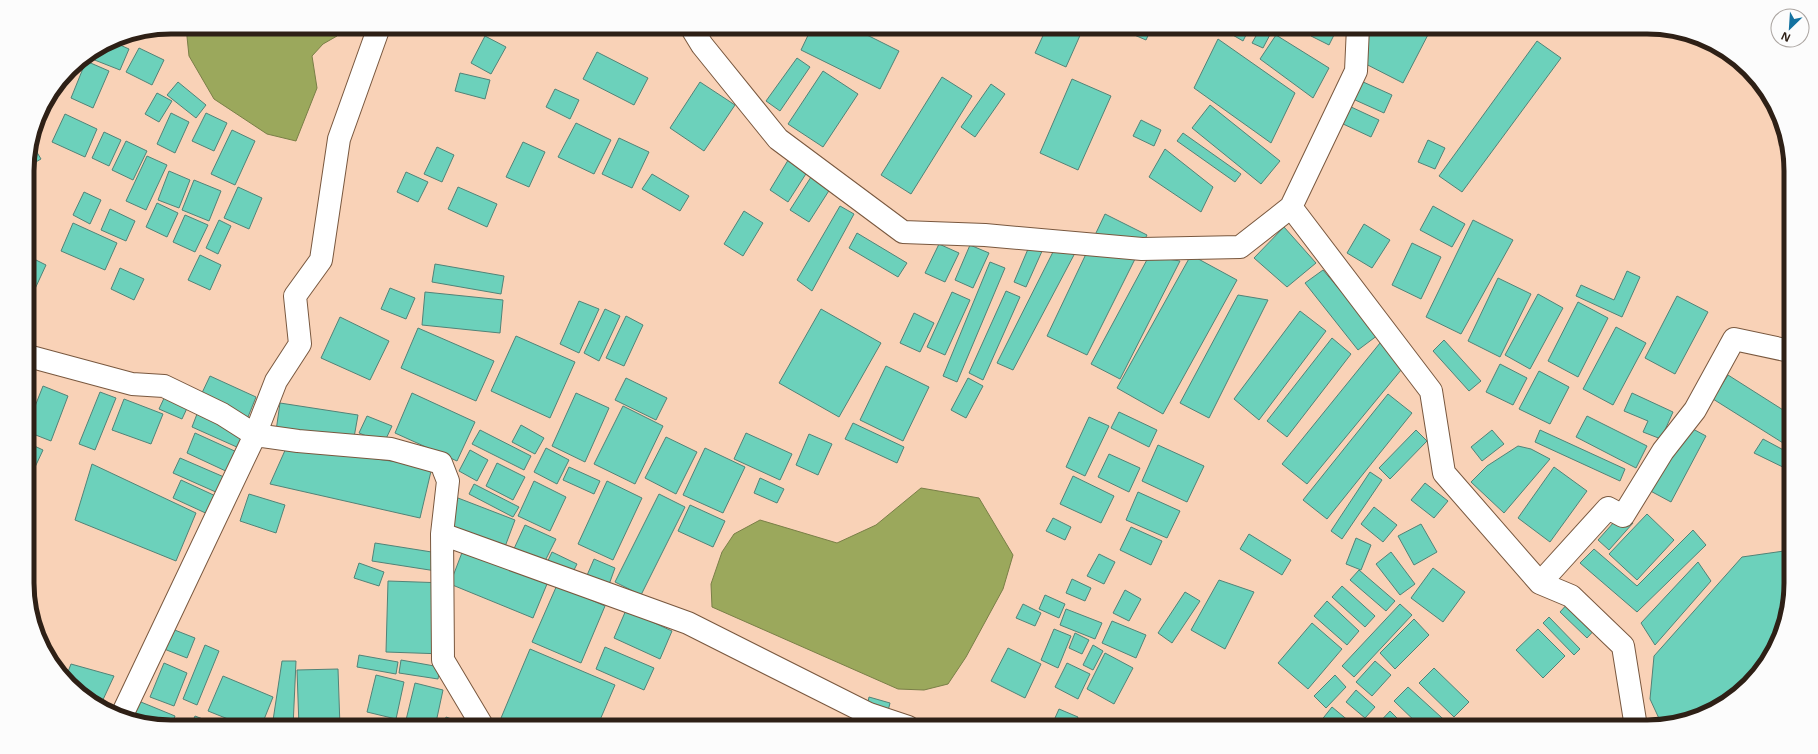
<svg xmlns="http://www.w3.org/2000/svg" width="1818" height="754" font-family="'Open Sans',sans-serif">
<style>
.water{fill:#9ba85c;stroke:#7a7f47}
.building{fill:#6cd1bb;stroke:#528377}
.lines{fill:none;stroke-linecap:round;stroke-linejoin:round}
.minor-casing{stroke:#79583f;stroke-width:24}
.minor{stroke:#fff;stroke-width:22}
.rim{fill:none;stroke:#2e2016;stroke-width:5}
</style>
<rect width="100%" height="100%" fill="#f9d2b7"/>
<path class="water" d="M186,27h149l2,9 -14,8 -11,12 5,32 -21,53 -29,-7 -53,-35 -25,-43z
M921,488l58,10 34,57 -10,34 -37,68 -18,27 -24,6 -26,-1 -186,-82 -1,-23 11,-32 12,-18 26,-14 77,23 39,-18z"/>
<path class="building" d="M812,27h39l48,24 -19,38 -79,-39z
M1047,27h26l9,4 -16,36 -31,-14z
M1127,27h25l-6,13 -21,-9z
M1219,27h31l-7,14z
M1261,27h13l-11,21 -11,-5z
M1316,27h22l-9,18 -18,-9z
M1369,27h63l-29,56 -49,-25z
M1276,35l53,33 -16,30 -53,-39z
M485,36l21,11 -15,27 -20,-11z
M1218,39l77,54 -24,50 -77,-55z
M111,41l18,8 -9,21 -28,-11 4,-9z
M1537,41l24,17 -99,134 -23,-16z
M139,48l25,12 -12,25 -26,-13z
M597,52l51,26 -14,27 -51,-26z
M797,58l13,9 -30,44 -14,-10z
M86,61l23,10 -16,37 -22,-10z
M823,71l35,23 -35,53 -35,-23z
M460,73l30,7 -5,19 -30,-8z
M942,77l30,19 -61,98 -30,-19z
M1072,79l39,17 -33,74 -38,-17z
M1361,81l31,14 -8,18 -31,-14z
M178,82l28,23 -10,13 -29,-23z
M700,82l35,23 -31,46 -34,-23z
M991,84l14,10 -30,43 -14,-10z
M555,89l24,11 -9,19 -24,-12z
M157,93l15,8 -13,21 -14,-8z
M1210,105l70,56 -19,23 -69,-56z
M1349,106l30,14 -8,17 -30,-14z
M171,113l18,9 -14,31 -18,-9z
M206,113l21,10 -13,28 -22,-10z
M65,114l32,15 -12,28 -33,-15z
M1141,120l20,10 -7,16 -21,-10z
M576,123l35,17 -17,34 -36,-17z
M232,130l23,11 -20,44 -24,-11z
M104,132l17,8 -12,26 -17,-8z
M1183,133l58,41 -6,8 -58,-41z
M619,138l30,14 -17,36 -30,-14z
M1428,140l17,8 -10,21 -17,-7z
M126,141l21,10 -14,29 -21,-10z
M523,142l22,10 -16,35 -23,-10z
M32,144l9,15 -14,8v-5z
M437,147l17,8 -12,27 -18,-8z
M1165,149l48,38 -12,25 -52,-35z
M147,156l20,9 -21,45 -20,-9z
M790,157l19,12 -21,33 -18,-12z
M169,171l21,9 -11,28 -21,-8z
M406,172l22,10 -10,20 -21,-10z
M652,174l37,22 -9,15 -38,-22z
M811,177l19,12 -21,33 -19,-12z
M194,180l27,11 -12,30 -27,-11z
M238,187l24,11 -13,31 -25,-11z
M458,187l39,17 -10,23 -39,-18z
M84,192l17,8 -11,24 -17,-9z
M157,203l21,10 -11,24 -21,-10z
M840,206l14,8 -42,77 -15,-11z
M1433,206l32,18 -13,23 -32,-17z
M110,209l25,12 -9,20 -25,-11z
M744,211l19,12 -20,33 -19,-12z
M1105,214l42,21 -60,120 -40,-19z
M185,215l23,10 -13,27 -22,-10z
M219,220l12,6 -13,28 -12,-6z
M1473,220l40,20 -52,94 -35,-17z
M73,223l44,20 -12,27 -44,-19z
M1364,224l26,16 -18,28 -25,-15z
M1284,227l32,36 -29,24 -33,-29z
M857,233l50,30 -9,14 -49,-29z
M1034,235l13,5 -21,47 -12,-5z
M1412,243l29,14 -20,42 -29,-14z
M939,244l20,9 -14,29 -20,-9z
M970,245l19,8 -16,35 -18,-8z
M1055,248l20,5 -62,117 -16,-7z
M200,255l21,10 -11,25 -22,-10z
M1191,255l46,25 -74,134 -46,-26z
M28,256l18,9 -18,39z
M1149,256l31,5 -60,118 -29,-15z
M990,262l15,6 -48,114 -14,-6z
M435,264l69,12 -3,18 -69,-12z
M120,268l24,11 -10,21 -23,-11z
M1323,270l55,65 -20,15 -53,-67z
M1627,271l13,6 -18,40 -46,-21 5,-11 33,15z
M1498,278l33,16 -31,63 -32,-16z
M390,288l25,10 -9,21 -25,-10z
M1006,291l14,6 -37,83 -14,-7z
M425,292l78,8 -3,33 -78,-8z
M952,292l18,8 -25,55 -18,-8z
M1538,294l25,14 -33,61 -25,-14z
M1238,295l30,5 -59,118 -29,-15z
M1677,296l31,16 -33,62 -30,-16z
M579,301l20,8 -20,44 -19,-9z
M1578,302l30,16 -30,59 -30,-16z
M605,309l15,7 -21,45 -15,-8z
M821,309l60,34 -42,74 -60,-34z
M1300,311l26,20 -67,89 -25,-21z
M914,313l20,10 -14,29 -20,-9z
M626,316l17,9 -19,41 -18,-8z
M340,317l49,24 -19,39 -49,-22z
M1616,327l30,16 -33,62 -30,-16z
M418,328l76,33 -18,40 -75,-33z
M516,336l59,26 -25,56 -59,-27z
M1332,338l19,16 -64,83 -20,-16z
M1444,340l37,41 -12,10 -36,-40z
M1380,343l26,21 -99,120 -25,-20z
M1500,364l27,14 -14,27 -27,-13z
M886,366l43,21 -26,54 -43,-21z
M1539,371l30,16 -19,37 -31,-15z
M1728,375l63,40v33l-78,-49z
M210,376l46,21 -8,20 -47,-22z
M626,378l41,20 -11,22 -41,-20z
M968,378l15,8 -17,32 -15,-8z
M43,386l25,10 -17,45 -23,-9v-8z
M100,392l16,6 -21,52 -16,-6z
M412,393l63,29 -18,39 -62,-28z
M576,393l33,15 -24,54 -33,-16z
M1632,393l41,19 -12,27 -18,-7 5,-11 -24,-10z
M166,394l23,10 -7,15 -23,-10z
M1388,394l24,19 -85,106 -24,-19z
M124,399l39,15 -12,30 -39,-14z
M280,403l78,12 -5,28 -77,-12z
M623,406l40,20 -28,58 -41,-20z
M1119,412l38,18 -8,17 -38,-19z
M197,414l48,22 -6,12 -47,-21z
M367,416l25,10 -8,17 -25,-10z
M1587,416l60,30 -11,22 -60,-31z
M1089,417l20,9 -24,50 -19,-9z
M1678,421l28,15 -35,66 -28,-15z
M853,423l51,24 -7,16 -52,-24z
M521,425l23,13 -9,16 -23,-12z
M480,430l51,26 -7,14 -52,-26z
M1416,430l11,11 -37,38 -11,-11z
M1492,430l12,14 -22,17 -11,-14z
M1540,430l85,39 -5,12 -85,-39z
M195,433l44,20 -9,20 -43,-20z
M746,433l46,21 -12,26 -46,-21z
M809,434l23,10 -14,31 -22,-10z
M666,437l31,15 -21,42 -31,-16z
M1763,439l28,15v17l-37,-18z
M28,443l15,7 -14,30h-1z
M1158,445l46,21 -17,36 -45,-21z
M287,446l145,21 -12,51 -150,-34z
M1518,446l13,3 19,10 -46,54 -33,-31 16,-16z
M546,448l23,12 -12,24 -23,-12z
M705,448l40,19 -22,46 -40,-18z
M470,450l18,10 -11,21 -18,-10z
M1109,454l31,14 -11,24 -31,-15z
M180,458l44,19 -6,16 -45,-20z
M497,463l28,14 -12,23 -27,-14z
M92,464l104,49 -20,48 -101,-41z
M569,467l31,14 -6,13 -31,-14z
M1554,467l33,24 -37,51 -32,-24z
M1370,472l12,8 -40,59 -11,-8z
M1073,476l41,20 -13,27 -41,-19z
M760,478l24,11 -7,14 -23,-10z
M181,480l39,18 -8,18 -39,-18z
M534,481l32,16 -16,34 -32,-15z
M607,481l35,17 -29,62 -35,-16z
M1425,483l23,18 -14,17 -23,-18z
M474,484l45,23 -6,10 -44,-23z
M1138,492l42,19 -13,27 -41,-18z
M249,494l36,11 -9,28 -36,-12z
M659,494l26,13 -44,88 -26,-13z
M458,498l57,22 -12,32 -57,-22z
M690,505l35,16 -12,26 -35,-16z
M1374,507l23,18 -14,17 -22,-18z
M1622,513l11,10 -24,27 -11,-10z
M1647,514l27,26 -37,40 -28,-26z
M1053,518l18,9 -6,13 -19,-9z
M1421,524l16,28 -23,13 -16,-29z
M525,525l31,14 -14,28 -30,-14z
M1131,527l31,14 -11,24 -31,-15z
M1693,530l13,15 -69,67 -57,-49 14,-14 43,37z
M1249,534l42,26 -9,15 -42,-26z
M1356,538l15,7 -10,25 -15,-6z
M375,543l63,10 -2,18 -64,-10z
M463,550l84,34 -14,34 -83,-34z
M1791,550v33l-11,55 -15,25 -38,40 -34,11 -3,-2 -1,4 -27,9 -12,-26 4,-43 88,-99z
M552,552l25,12 -7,14 -25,-11z
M1391,552l24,32 -15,11 -24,-31z
M1099,554l16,8 -11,22 -17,-8z
M594,559l21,9 -8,22 -22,-10z
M1698,562l13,19 -56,64 -14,-22z
M359,563l25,9 -5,14 -25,-8z
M1433,568l32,24 -22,30 -32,-24z
M1359,570l36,31 -9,10 -36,-31z
M1072,579l19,9 -6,13 -19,-8z
M1219,580l35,12 -29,57 -34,-19z
M388,581l58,2 -2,71 -58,-2z
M557,585l48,21 -24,57 -49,-21z
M1342,586l33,30 -10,11 -33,-30z
M1125,590l16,9 -12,22 -16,-8z
M1185,592l15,9 -28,42 -14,-10z
M1045,595l20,9 -6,14 -20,-9z
M1327,601l32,30 -12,14 -33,-29z
M1570,601l27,26 -10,11 -27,-26z
M1023,604l18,9 -6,13 -19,-8z
M1400,604l12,11 -58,62 -12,-11z
M1066,609l36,14 -7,16 -35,-14z
M626,610l46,21 -12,28 -46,-21z
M1549,617l31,32 -6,6 -31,-32z
M1414,619l15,16 -34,34 -15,-16z
M1112,621l34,14 -10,23 -34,-15z
M1312,623l30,26 -34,40 -30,-26z
M162,625l33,13 -8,20 -33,-13z
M1054,629l17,7 -13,32 -17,-8z
M1538,629l27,27 -22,22 -27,-28z
M1075,633l14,7 -7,14 -13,-6z
M205,645l14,6 -22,54 -14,-6z
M1093,645l10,6 -10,19 -10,-5z
M605,647l49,21 -10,22 -48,-21z
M1008,648l33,16 -16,34 -34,-17z
M530,649l85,36 -18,42h-75l-21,-9z
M1105,653l28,15 -19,36 -27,-15z
M359,655l39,7 -2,12 -39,-7z
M401,660l39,7 -2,12 -39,-6z
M282,661h14l-3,66h-21z
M1375,661l16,14 -19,21 -16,-14z
M164,663l23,10 -13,33 -24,-9z
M1067,663l23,11 -12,25 -23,-12z
M71,664l43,12 -13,28 -35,-27z
M1434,668l35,34 -15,15 -35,-34z
M338,669l2,58h-41l-2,-57z
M376,675l28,7 -8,37 -29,-7z
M1335,675l11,12 -20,21 -12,-12z
M223,676l50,21 -12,30h-13l-40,-16z
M415,683l28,7 -8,37 -29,-7z
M1408,687l44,40h-31l-27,-26z
M1356,690l19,17 -10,11 -19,-16z
M869,697l21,6 -6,24h-21z
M136,700l39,16 -4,11 -43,-8z
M1332,707l24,20h-40z
M1059,709l19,8 -4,10h-23z
M1390,711l16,16h-31z
M195,716l26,10 -1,1h-30z
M446,717l28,10h-31z
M1005,721l12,6h-15z"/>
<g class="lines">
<defs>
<path id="minor" d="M691,27l11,18 76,94 125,93 82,3 157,14 98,-2 51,-40
M1358,27l-2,44 -65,136 140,184 13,82 96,110 31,13 52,50 13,81
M28,356l104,28 32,2 58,28 33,21 21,-54 24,-37 -5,-48 26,-36 18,-121 40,-112
M442,534l246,89 181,91 39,13
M1540,583l68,-75 15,8 40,-65 32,-41 39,-71 56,12
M121,717l134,-282 43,6 93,8 50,14 7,18 -6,53 1,126 40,67"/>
</defs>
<use href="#minor" class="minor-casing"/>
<use href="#minor" class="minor"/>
</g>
<path d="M0 0H1818V754H0ZM171 34H1647A137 137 0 0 1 1784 171V583A137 137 0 0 1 1647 720H171A137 137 0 0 1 34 583V171A137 137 0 0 1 171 34Z" fill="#fcfcfc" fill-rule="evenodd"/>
<path class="rim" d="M171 34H1647A137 137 0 0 1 1784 171V583A137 137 0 0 1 1647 720H171A137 137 0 0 1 34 583V171A137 137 0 0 1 171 34Z"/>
<g transform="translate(1790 28) rotate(205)"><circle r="19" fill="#fcfcfc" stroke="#aaa4a0"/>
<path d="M0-3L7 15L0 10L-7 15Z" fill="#1472a0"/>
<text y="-6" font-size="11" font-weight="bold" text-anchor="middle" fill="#2e2016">N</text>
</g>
</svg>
